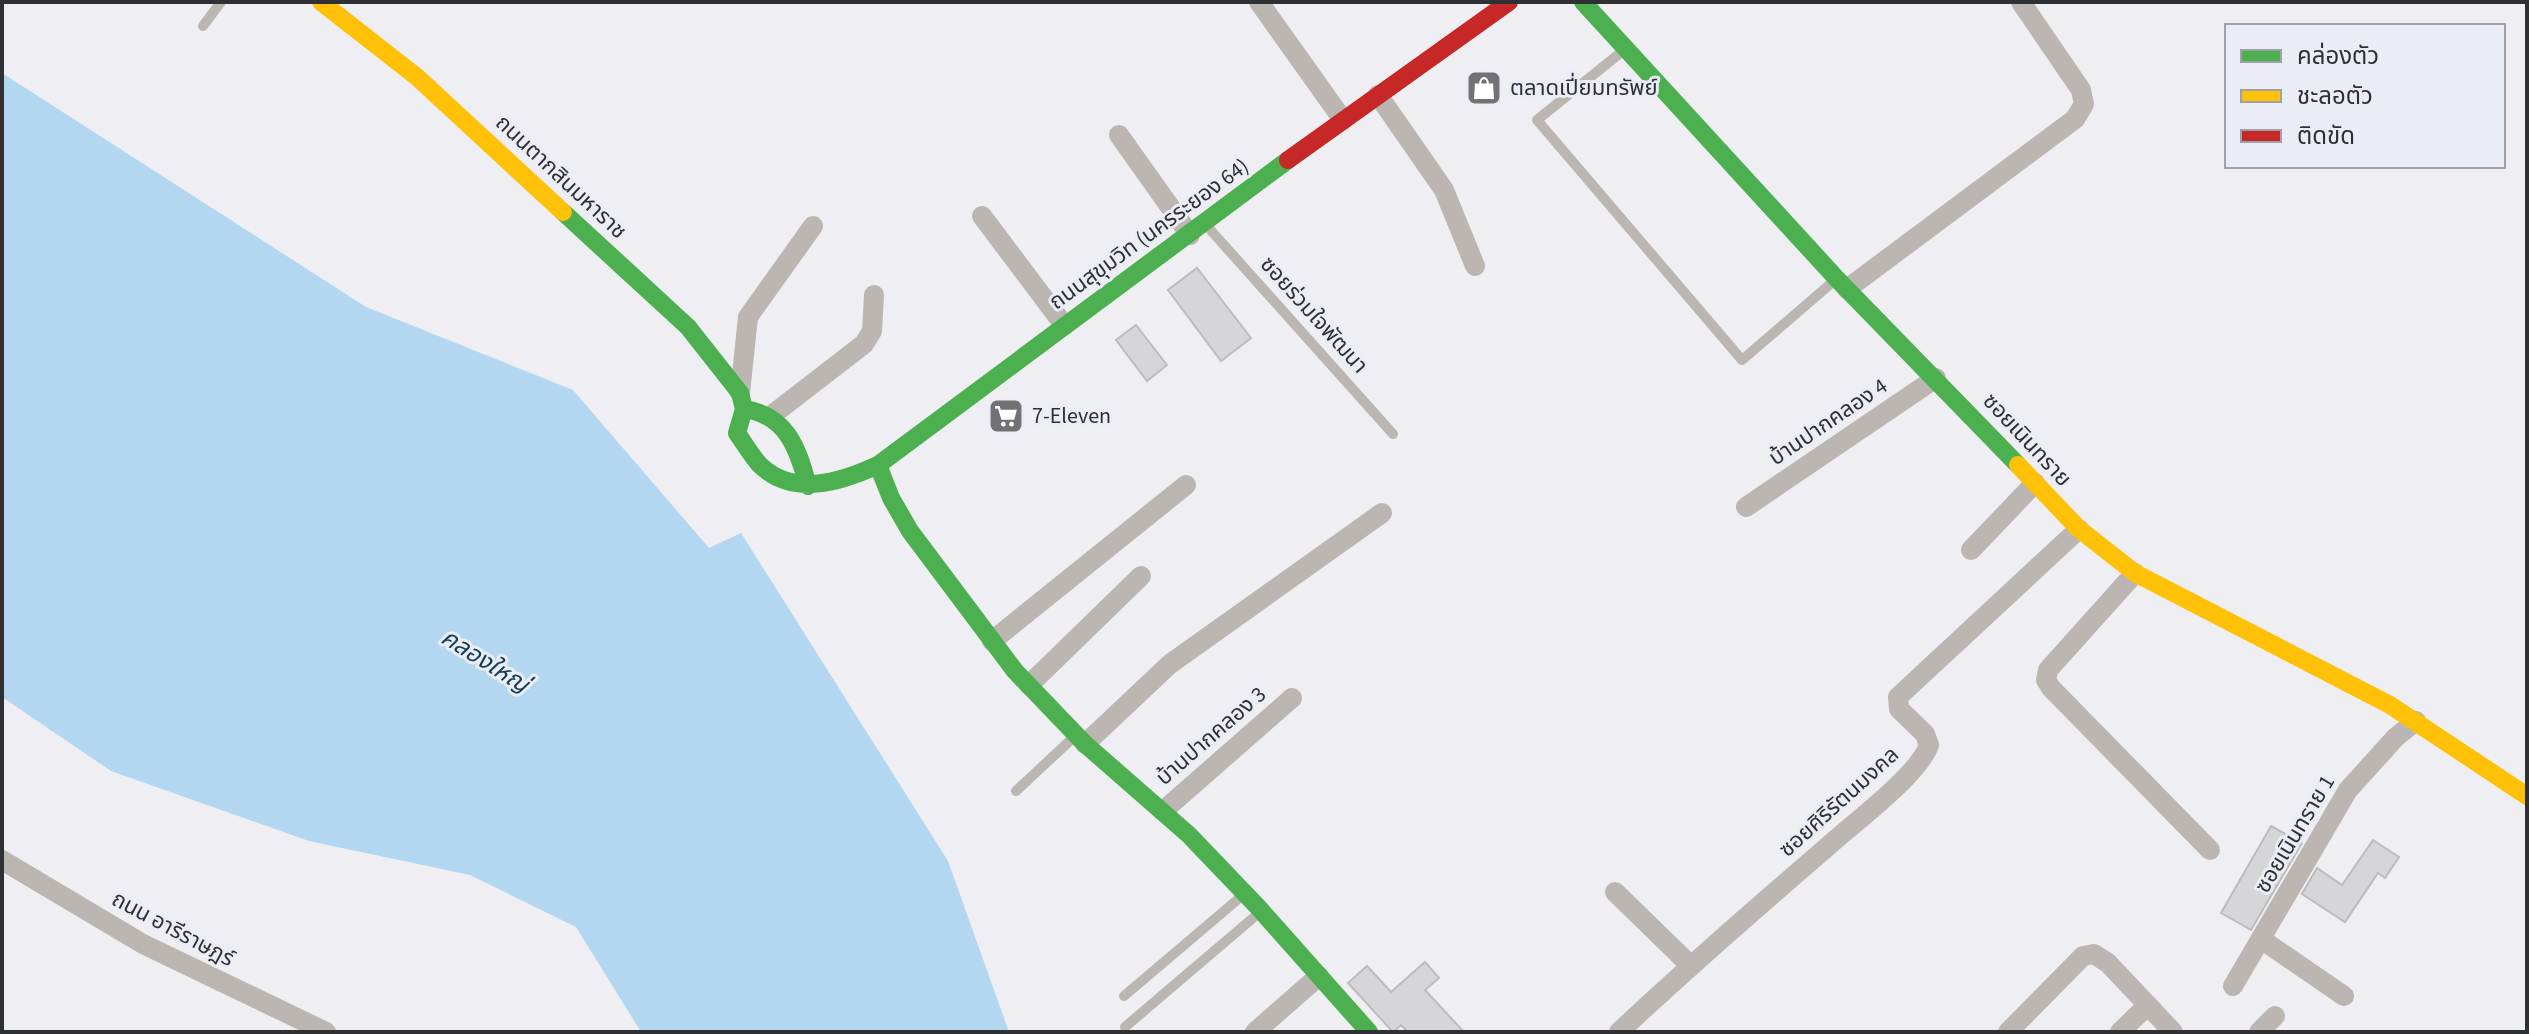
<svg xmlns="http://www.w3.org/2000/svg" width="2529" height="1034" font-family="'Source Sans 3','Noto Sans Thai',sans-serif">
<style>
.water{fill:#b3d7f0}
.building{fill:#d6d5d7;stroke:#bdbbbe;stroke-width:2}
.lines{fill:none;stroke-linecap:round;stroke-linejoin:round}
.lane{stroke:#bbb6b1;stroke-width:10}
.street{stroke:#bbb6b1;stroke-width:20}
.fast{stroke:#4caf50;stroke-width:18}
.slow{stroke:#ffc107;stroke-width:18}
.jam{stroke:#c62828;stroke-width:18}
.labels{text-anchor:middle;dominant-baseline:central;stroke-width:6;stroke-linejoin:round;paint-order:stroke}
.poi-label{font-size:22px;fill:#2f3033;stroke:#ebedf6;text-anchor:start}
.street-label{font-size:22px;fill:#2f3033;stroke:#ebedf6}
.water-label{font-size:24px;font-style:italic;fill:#153d55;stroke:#ebedf6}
</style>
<rect width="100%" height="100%" fill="#eeeef3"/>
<path class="water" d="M2,73l364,234 207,83 136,158 32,-15 207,328 61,171h-368l-65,-105 -106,-52 -161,-34 -198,-70 -109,-74z"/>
<path class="building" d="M1197,268l54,70 -30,23 -53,-71z
M1136,325l31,40 -20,16 -31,-41z
M2271,826l31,17 -51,87 -30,-17z
M2373,840l26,17 -14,21 -7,-5 -33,49 -43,-28 15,-26 25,17z
M1425,962l14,16 -14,12 39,42h-56l-7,-7 -8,7 -45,-49 19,-17 24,26z"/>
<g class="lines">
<path class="lane" d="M203,26l18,-24
M1624,50l-87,70 205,240 93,-80
M1206,225l187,209
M1016,791l59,-55
M1124,996l119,-101
M1125,1027l135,-115"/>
<path class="street" d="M1259,2l84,118
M1378,95l66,95 31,76
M1119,135l71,100
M982,216l82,109
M1847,289l228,-170 9,-15 -3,-14 -60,-88
M740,393l8,-76 65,-91
M772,415l92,-71 8,-13 2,-36
M1746,507l190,-129
M1971,550l64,-67
M2135,573l-87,97 -2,10 5,8 159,162
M992,641l194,-156
M1029,685l112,-109
M1085,744l85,-80 212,-151
M1163,811l129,-113
M2,860l141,84 183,88
M1615,892l75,73
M2261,939l83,57
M2233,986l115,-196 48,-53 20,-16
M1255,1032l64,-56
M1619,1032c67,-63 137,-124 207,-184 26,-24 92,-72 103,-103l-4,-11 -26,-25 -1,-12 181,-168
M2008,1032l75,-76 11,-2 14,9 65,69
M2120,1032l28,-27
M2259,1032l16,-16"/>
<path class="fast" d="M1583,2l254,277 181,186
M563,212l125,115 52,66 4,16 -7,24c7,10 14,22 22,31 33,34 82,18 119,1l410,-305
M744,409c43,6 54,40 64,77
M878,465l13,33 19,33 105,140 70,73 104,91 68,71 112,126"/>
<path class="slow" d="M321,2l96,75 146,135
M2018,465l61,64 56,44 255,132 137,91"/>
<path class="jam" d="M1288,160l221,-158"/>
</g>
<defs>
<symbol id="shop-square" viewBox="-11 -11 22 22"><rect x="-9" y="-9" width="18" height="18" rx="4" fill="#727276" stroke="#ebedf6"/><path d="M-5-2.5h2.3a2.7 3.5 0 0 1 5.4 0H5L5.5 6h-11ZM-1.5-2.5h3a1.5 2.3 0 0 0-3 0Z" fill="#fff"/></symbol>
<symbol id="supermarket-square" viewBox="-11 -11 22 22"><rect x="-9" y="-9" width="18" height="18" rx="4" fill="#727276" stroke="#ebedf6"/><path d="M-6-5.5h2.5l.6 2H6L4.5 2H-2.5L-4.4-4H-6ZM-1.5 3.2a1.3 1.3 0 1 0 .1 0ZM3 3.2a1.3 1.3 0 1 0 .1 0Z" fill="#fff"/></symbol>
</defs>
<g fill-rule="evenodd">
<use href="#shop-square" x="1464" y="68" width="40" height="40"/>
<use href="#supermarket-square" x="986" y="396" width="40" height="40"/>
</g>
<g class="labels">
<g class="poi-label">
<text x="1510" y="88">ตลาดเปี่ยมทรัพย์</text>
<text x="1032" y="416">7-Eleven</text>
</g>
<g class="street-label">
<text transform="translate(561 177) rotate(43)">ถนนตากสินมหาราช</text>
<text transform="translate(1149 234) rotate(-36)">ถนนสุขุมวิท (นครระยอง 64)</text>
<text transform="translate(1314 315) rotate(48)">ซอยร่วมใจพัฒนา</text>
<text transform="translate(1828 422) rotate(-34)">บ้านปากคลอง 4</text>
<text transform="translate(2027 440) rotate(47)">ซอยเนินทราย</text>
<text transform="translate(1211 736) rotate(-41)">บ้านปากคลอง 3</text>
<text transform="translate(1839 802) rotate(-42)">ซอยศิริรัตนมงคล</text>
<text transform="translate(2295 834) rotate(-59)">ซอยเนินทราย 1</text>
<text transform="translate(173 929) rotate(28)">ถนน อารีราษฎร์</text>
</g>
<g class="water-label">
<text transform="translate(485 661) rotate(32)">คลองใหญ่</text>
</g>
</g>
<rect width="2529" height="1034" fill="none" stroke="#2f3033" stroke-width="8"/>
<rect x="2225" y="24" width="280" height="144" fill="#ebedf6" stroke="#a0a1a8" stroke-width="2"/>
<rect x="2241" y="50" width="40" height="12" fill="#4caf50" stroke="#a0a1a8" stroke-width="2"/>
<text x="2297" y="64" font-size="24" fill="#2f3033">คล่องตัว</text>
<rect x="2241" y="90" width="40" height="12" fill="#ffc107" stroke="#a0a1a8" stroke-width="2"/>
<text x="2297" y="104" font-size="24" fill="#2f3033">ชะลอตัว</text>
<rect x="2241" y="130" width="40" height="12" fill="#c62828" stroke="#a0a1a8" stroke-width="2"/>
<text x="2297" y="144" font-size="24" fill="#2f3033">ติดขัด</text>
</svg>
